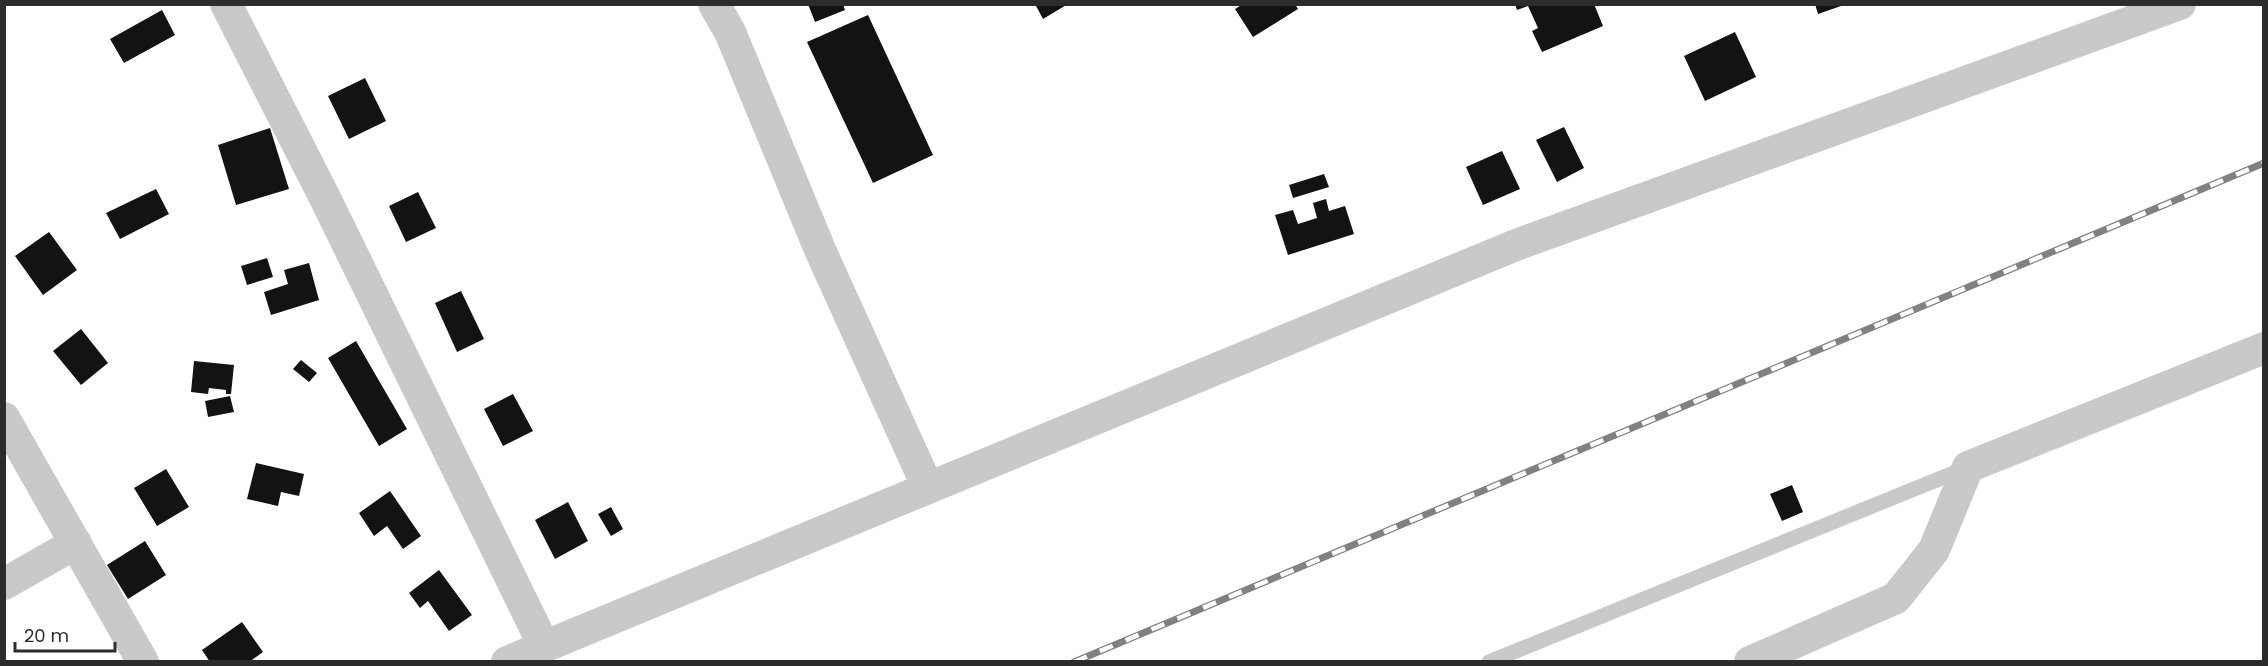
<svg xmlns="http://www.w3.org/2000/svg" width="2268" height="666" font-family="Poppins,sans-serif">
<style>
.building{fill:#131313}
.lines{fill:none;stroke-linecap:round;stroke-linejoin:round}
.service{stroke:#c9c9c9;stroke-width:15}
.minor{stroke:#c9c9c9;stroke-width:32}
.rail-casing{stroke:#818181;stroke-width:7}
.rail{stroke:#fff;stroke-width:4.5;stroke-dasharray:14;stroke-linecap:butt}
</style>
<rect width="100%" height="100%" fill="#fff"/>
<path class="building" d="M808,4h35l2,6 -30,12z
M1035,4h33l-25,15z
M1243,4h52l3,5 -45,28 -18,-28z
M1515,4h79l9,22 -61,26 -10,-21 6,-3 -10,-22 -11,4z
M1815,4h29v1l-26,9z
M162,10l13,25 -51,28 -14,-24z
M868,15l65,140 -60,28 -66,-141z
M1735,32l21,45 -51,24 -21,-45z
M365,78l21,43 -37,18 -21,-43z
M1564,127l20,41 -27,14 -21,-42z
M270,128l19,61 -53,16 -18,-60z
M1502,151l18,38 -37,16 -17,-38z
M1324,174l5,13 -36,11 -4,-13z
M156,189l13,25 -49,25 -14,-26z
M418,192l18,36 -30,14 -17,-36z
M1326,199l3,12 16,-5 9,28 -66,21 -13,-40 18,-5 5,14 19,-6 -4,-15z
M49,232l28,38 -34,25 -28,-39z
M267,258l6,19 -26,8 -6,-19z
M309,263l10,37 -48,15 -7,-23 24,-8 -4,-14z
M461,291l23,48 -27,13 -22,-49z
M81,329l27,34 -27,22 -28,-34z
M356,341l51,88 -28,17 -51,-88z
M301,360l16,13 -8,9 -16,-13z
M194,361l40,4 -3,29h-5v-4l-17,-2 -1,6 -17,-2z
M513,394l20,37 -30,15 -19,-37z
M230,396l4,16 -26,5 -3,-16z
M256,463l48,11 -5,22 -18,-4 -3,14 -31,-7z
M166,469l23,38 -32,19 -23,-38z
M1792,485l11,27 -21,9 -12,-27z
M390,491l31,45 -18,13 -16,-23 -13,10 -15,-23z
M568,502l20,39 -33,18 -20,-39z
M611,507l12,22 -12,7 -13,-22z
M145,541l21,34 -38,24 -21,-34z
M439,570l33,45 -23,16 -21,-30 -8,7 -11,-15z
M242,622l21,30 -14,10h-39l-8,-12z"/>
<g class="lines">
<path class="service" d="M1489,662l477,-194"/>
<path class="minor" d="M226,4l99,194 219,448
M714,4l16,28 91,220 107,236
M4,418l139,244
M4,584l72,-41
M507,662l1009,-417 664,-241
M1750,662l146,-64 38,-48 34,-83 296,-119"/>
<defs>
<path id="rail" d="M1074,662l1190,-499"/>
</defs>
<use href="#rail" class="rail-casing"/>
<use href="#rail" class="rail"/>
</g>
<rect width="2268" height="666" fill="none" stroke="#2c2c2c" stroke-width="12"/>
<path d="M15 642v9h100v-9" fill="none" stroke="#2c2c2c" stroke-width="3"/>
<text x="24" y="642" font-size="18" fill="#2c2c2c" stroke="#ffffff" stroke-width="4.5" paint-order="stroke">20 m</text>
</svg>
